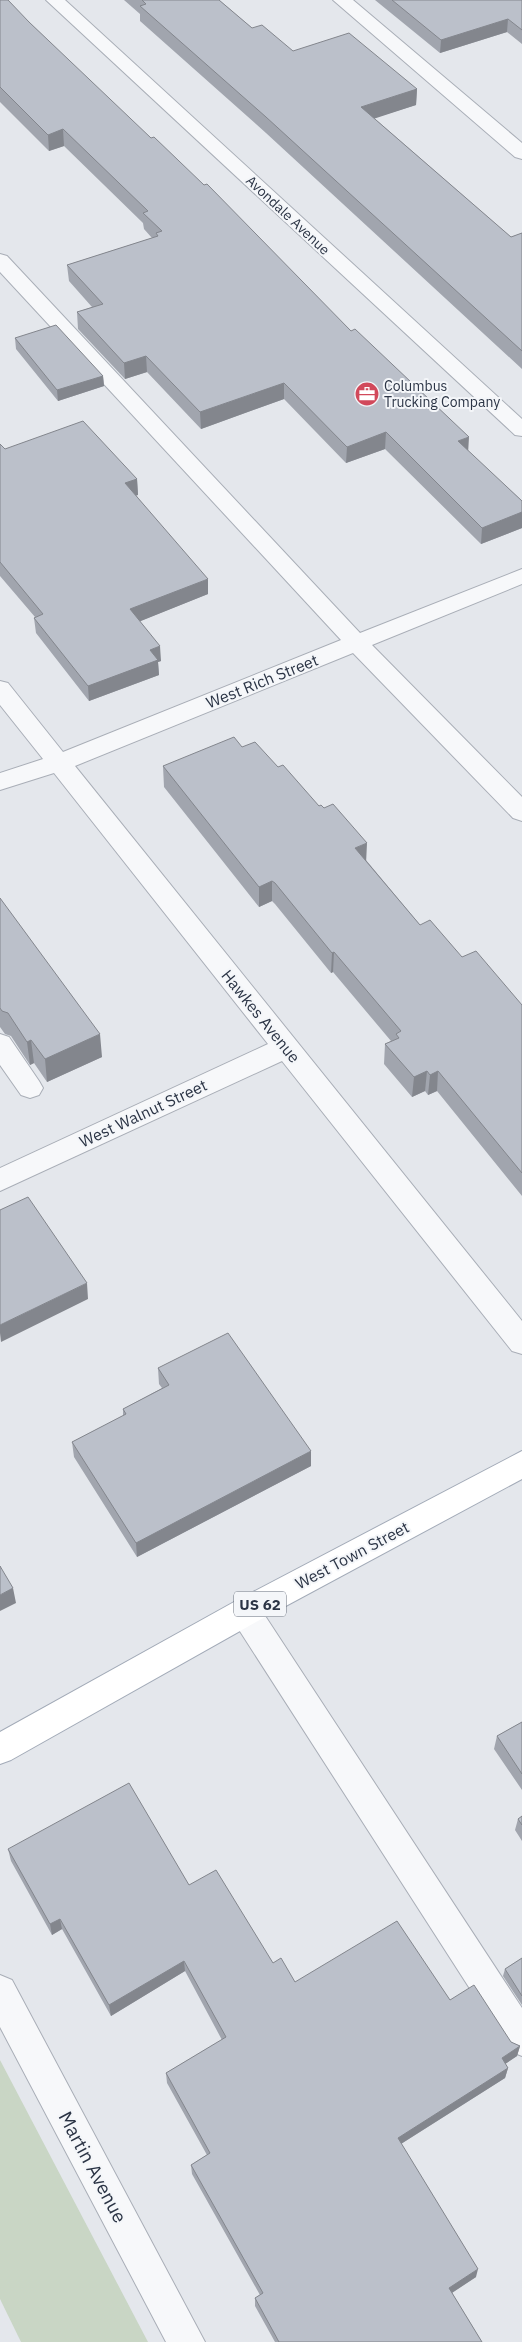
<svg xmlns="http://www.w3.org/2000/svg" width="522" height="2342" font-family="'IBM Plex Sans',sans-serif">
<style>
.green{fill:#c9d6c5}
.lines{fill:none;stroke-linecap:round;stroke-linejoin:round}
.minor-casing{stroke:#a9aeb7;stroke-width:2}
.major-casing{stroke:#a3abb8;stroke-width:2}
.minor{fill:#f7f8fa;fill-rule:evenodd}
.major{fill:#fff;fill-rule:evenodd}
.wall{fill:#a1a5ae}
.shaded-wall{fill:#83868d}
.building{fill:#bbc0ca;stroke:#83868d}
.labels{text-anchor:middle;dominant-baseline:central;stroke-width:4;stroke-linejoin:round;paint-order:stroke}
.far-street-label{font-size:14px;fill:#2b3445;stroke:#f4f6f9}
.far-poi-label{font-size:14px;fill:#2b3445;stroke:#f4f6f9;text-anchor:start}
.shield{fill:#f4f6f9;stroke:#676e7b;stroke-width:1}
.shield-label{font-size:15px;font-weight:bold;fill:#2b3445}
.street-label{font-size:16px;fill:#2b3445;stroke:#f4f6f9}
.near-street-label{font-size:19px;fill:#2b3445;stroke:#f4f6f9}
</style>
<rect width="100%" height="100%" fill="#e4e7ec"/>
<path class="green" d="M0,2060l148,282h-127l-21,-43z"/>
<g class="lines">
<defs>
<path id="minor" d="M46,0h19l457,419v17l-7,-1z
M333,0h20l169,143v16l-7,-2z
M0,254l7,2 353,377 162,-64v15l-150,61 150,152v24l-9,-3 -160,-165 -278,113 447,555v33l-10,-3 -230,-290 -282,130v-23l268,-124 -214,-271 -54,17v-17l43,-14 -43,-54v-24l8,2 55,69 278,-112 -341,-368z
M0,1034l9,3 30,44 4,7 -4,7 -9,3 -9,-3 -21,-30z
M245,1598l11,4 266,406v48l-12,-5 -276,-429 -5,-10 5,-10z
M0,1975l12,5 193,362h-39l-166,-315z"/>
<path id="major" d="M522,1451v28l-266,143 -245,138 -11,4v-32l234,-130z"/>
</defs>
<use href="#minor" class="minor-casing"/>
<use href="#major" class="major-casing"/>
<use href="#minor" class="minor"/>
<use href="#major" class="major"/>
</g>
<path class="wall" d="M0,0l29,22 439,429 54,50v27l-41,16 -96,-95 -39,14 -62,-64 -83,30 -54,-57 -22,7 -47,-50 -1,-17 15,-5 -23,-26 -2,-16 85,-27 -8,-9 -1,-6 -79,-77 -15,5 -49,-49z
M124,0h95l33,28 41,23 124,38 -1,16 -42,13 137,119 11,-4v136l-256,-236 -126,-112v-7z
M375,0h147v44l-15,-12 -67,21z
M15,338l88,38 1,10 -46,15 -42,-52z
M0,444l5,5 132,30 1,16h-2l72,99 -68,27 21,40 -3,1 1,13 -70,26 -53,-68 -2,-15 1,-1 -35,-41z
M242,747l36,20 88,93 54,65 102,80v191l-85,-105 -9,4 -3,-4 -13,6 -28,-33 1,-20 6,-3 -58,-69 -2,1 -56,-69 -3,-3 -13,6 -95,-120 -1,-21z
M0,898l102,159 -55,25 -13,-19 -4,2 -19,-29 -6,-2 -5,-7z
M158,1368l153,98 -174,91 -63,-100 -2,-15 51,-26v-7l39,-21 -3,-4z
M522,1722v68l-28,-41 3,-13z
M522,1816v25l-7,-11 3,-11z
M8,1849l181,36 84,78 22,19 155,18 61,42 9,4 -3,10 -12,8 3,4 -3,10 -104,66 75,133 -24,16 30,49h-207l-20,-36v-8l5,-3 -68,-121 -1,-9 16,-10 -40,-72 -1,-10 56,-33 -37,-69 -74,45 -49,-87 -10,6 -41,-74z
M522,1958v47l-19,-29 2,-7z"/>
<path class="shaded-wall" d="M508,19l-1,13 -67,21 1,-13z
M417,89l-1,16 -55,18v-16z
M63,129l1,17 -15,5 -1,-16z
M146,356l1,16 -22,7 -1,-16z
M103,376l1,10 -46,15 -1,-11z
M284,383v16l-83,30 -1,-17z
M386,432l-1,17 -39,14 1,-16z
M469,437l-1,17 -10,-13z
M137,479l1,16 -12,4 -1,-16z
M522,512v16l-41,16 1,-16z
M208,579v15l-77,31 -1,-16z
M160,646l1,15 -3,1 1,13 -70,26 -1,-15 62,-36z
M367,843l-1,21 -11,-16z
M272,881v20l-13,6v-20z
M334,952l-1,20 -2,1 1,-20z
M100,1034l2,23 -55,25 -2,-23z
M31,1040l3,23 -4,2 -3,-23z
M427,1071l-2,20 -13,6 2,-20z
M438,1071l-1,20 -9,4 2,-20z
M87,1283l1,16 -87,43 -1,-9v-8z
M311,1451v15l-174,91 -1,-14z
M13,1588l3,15 -16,8v-16z
M60,1919l2,10 -10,6 -2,-11z
M184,1961l1,10 -74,45 -2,-11z
M520,2046l-3,10 -18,12 3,-10z
M508,2068l-3,10 -109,69 2,-9z
M478,2269l-2,8 -29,19 2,-8z"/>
<path class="building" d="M0,0h8l21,22 122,116 3,-1 50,48 3,-1 144,147 4,-2 114,108 -11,4 64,60v11l-40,16 -96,-96 -39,15 -63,-64 -84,29 -54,-56 -22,7 -47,-51 26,-8 -36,-39 91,-29 -2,-3 6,-2 -19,-18 5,-2 -85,-82 -15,6 -48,-48z
M142,0h77l33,28 10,-3 31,26 56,-18 68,56 -56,18 150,130 11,-4v118l-256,-234 -126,-111 6,-2z
M392,0h130v30l-14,-11 -67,21z
M56,325l47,51 -46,14 -42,-52z
M83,421l54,58 -12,4 83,96 -78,30 30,37 -10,4 8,10 -70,26 -54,-68 9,-4 -43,-52v-118l5,5z
M234,737l8,10 13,-5 23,25 5,-2 36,41 2,-1 3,3 9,-4 34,39 -12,5 65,77 10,-5 32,37 14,-6 46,54v168l-84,-102 -8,4 -3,-4 -13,6 -29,-33 14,-6 -3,-4 5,-3 -67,-79 -2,1 -57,-70 -3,-2 -13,6 -96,-121z
M0,898l100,136 -55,25 -14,-19 -4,2 -19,-29 -6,-2 -2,-3z
M28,1197l59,86 -87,42v-115z
M228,1333l83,118 -175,92 -64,-101 54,-28 -3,-5 46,-24 -11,-17z
M0,1566l13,22 -13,7z
M522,1722v52l-25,-38z
M129,1783l60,102 27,-15 57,93 8,-5 14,24 102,-61 53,79 24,-15 37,57 9,4 -18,12 6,10 -110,70 80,131 -29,19 33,54h-203l-24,-44 8,-5 -72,-128 19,-12 -44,-80 60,-36 -42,-76 -75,44 -49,-86 -10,5 -42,-75z
M522,1816v9l-4,-6z
M522,1958v38l-17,-27z"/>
<defs>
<symbol id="office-disc" viewBox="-11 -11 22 22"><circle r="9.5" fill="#d1495b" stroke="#f4f6f9"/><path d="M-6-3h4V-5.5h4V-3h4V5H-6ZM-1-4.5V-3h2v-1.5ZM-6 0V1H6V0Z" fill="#fff"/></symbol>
</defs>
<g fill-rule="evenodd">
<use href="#office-disc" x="353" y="380" width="28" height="28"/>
</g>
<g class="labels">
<g class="far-street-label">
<text transform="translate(288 215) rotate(43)">Avondale Avenue</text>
</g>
<g class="far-poi-label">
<text x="384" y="386">Columbus<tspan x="384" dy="16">Trucking Company</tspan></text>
</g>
<rect class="shield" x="234" y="1591.5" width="52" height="25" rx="4"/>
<g class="shield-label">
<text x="260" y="1604">US 62</text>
</g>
<g class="street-label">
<text transform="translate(262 681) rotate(-22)">West Rich Street</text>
<text transform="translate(261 1016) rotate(51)">Hawkes Avenue</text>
<text transform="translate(143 1113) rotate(-25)">West Walnut Street</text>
<text transform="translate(352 1555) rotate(-28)">West Town Street</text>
</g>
<g class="near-street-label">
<text transform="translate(93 2167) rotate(62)">Martin Avenue</text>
</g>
</g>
</svg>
